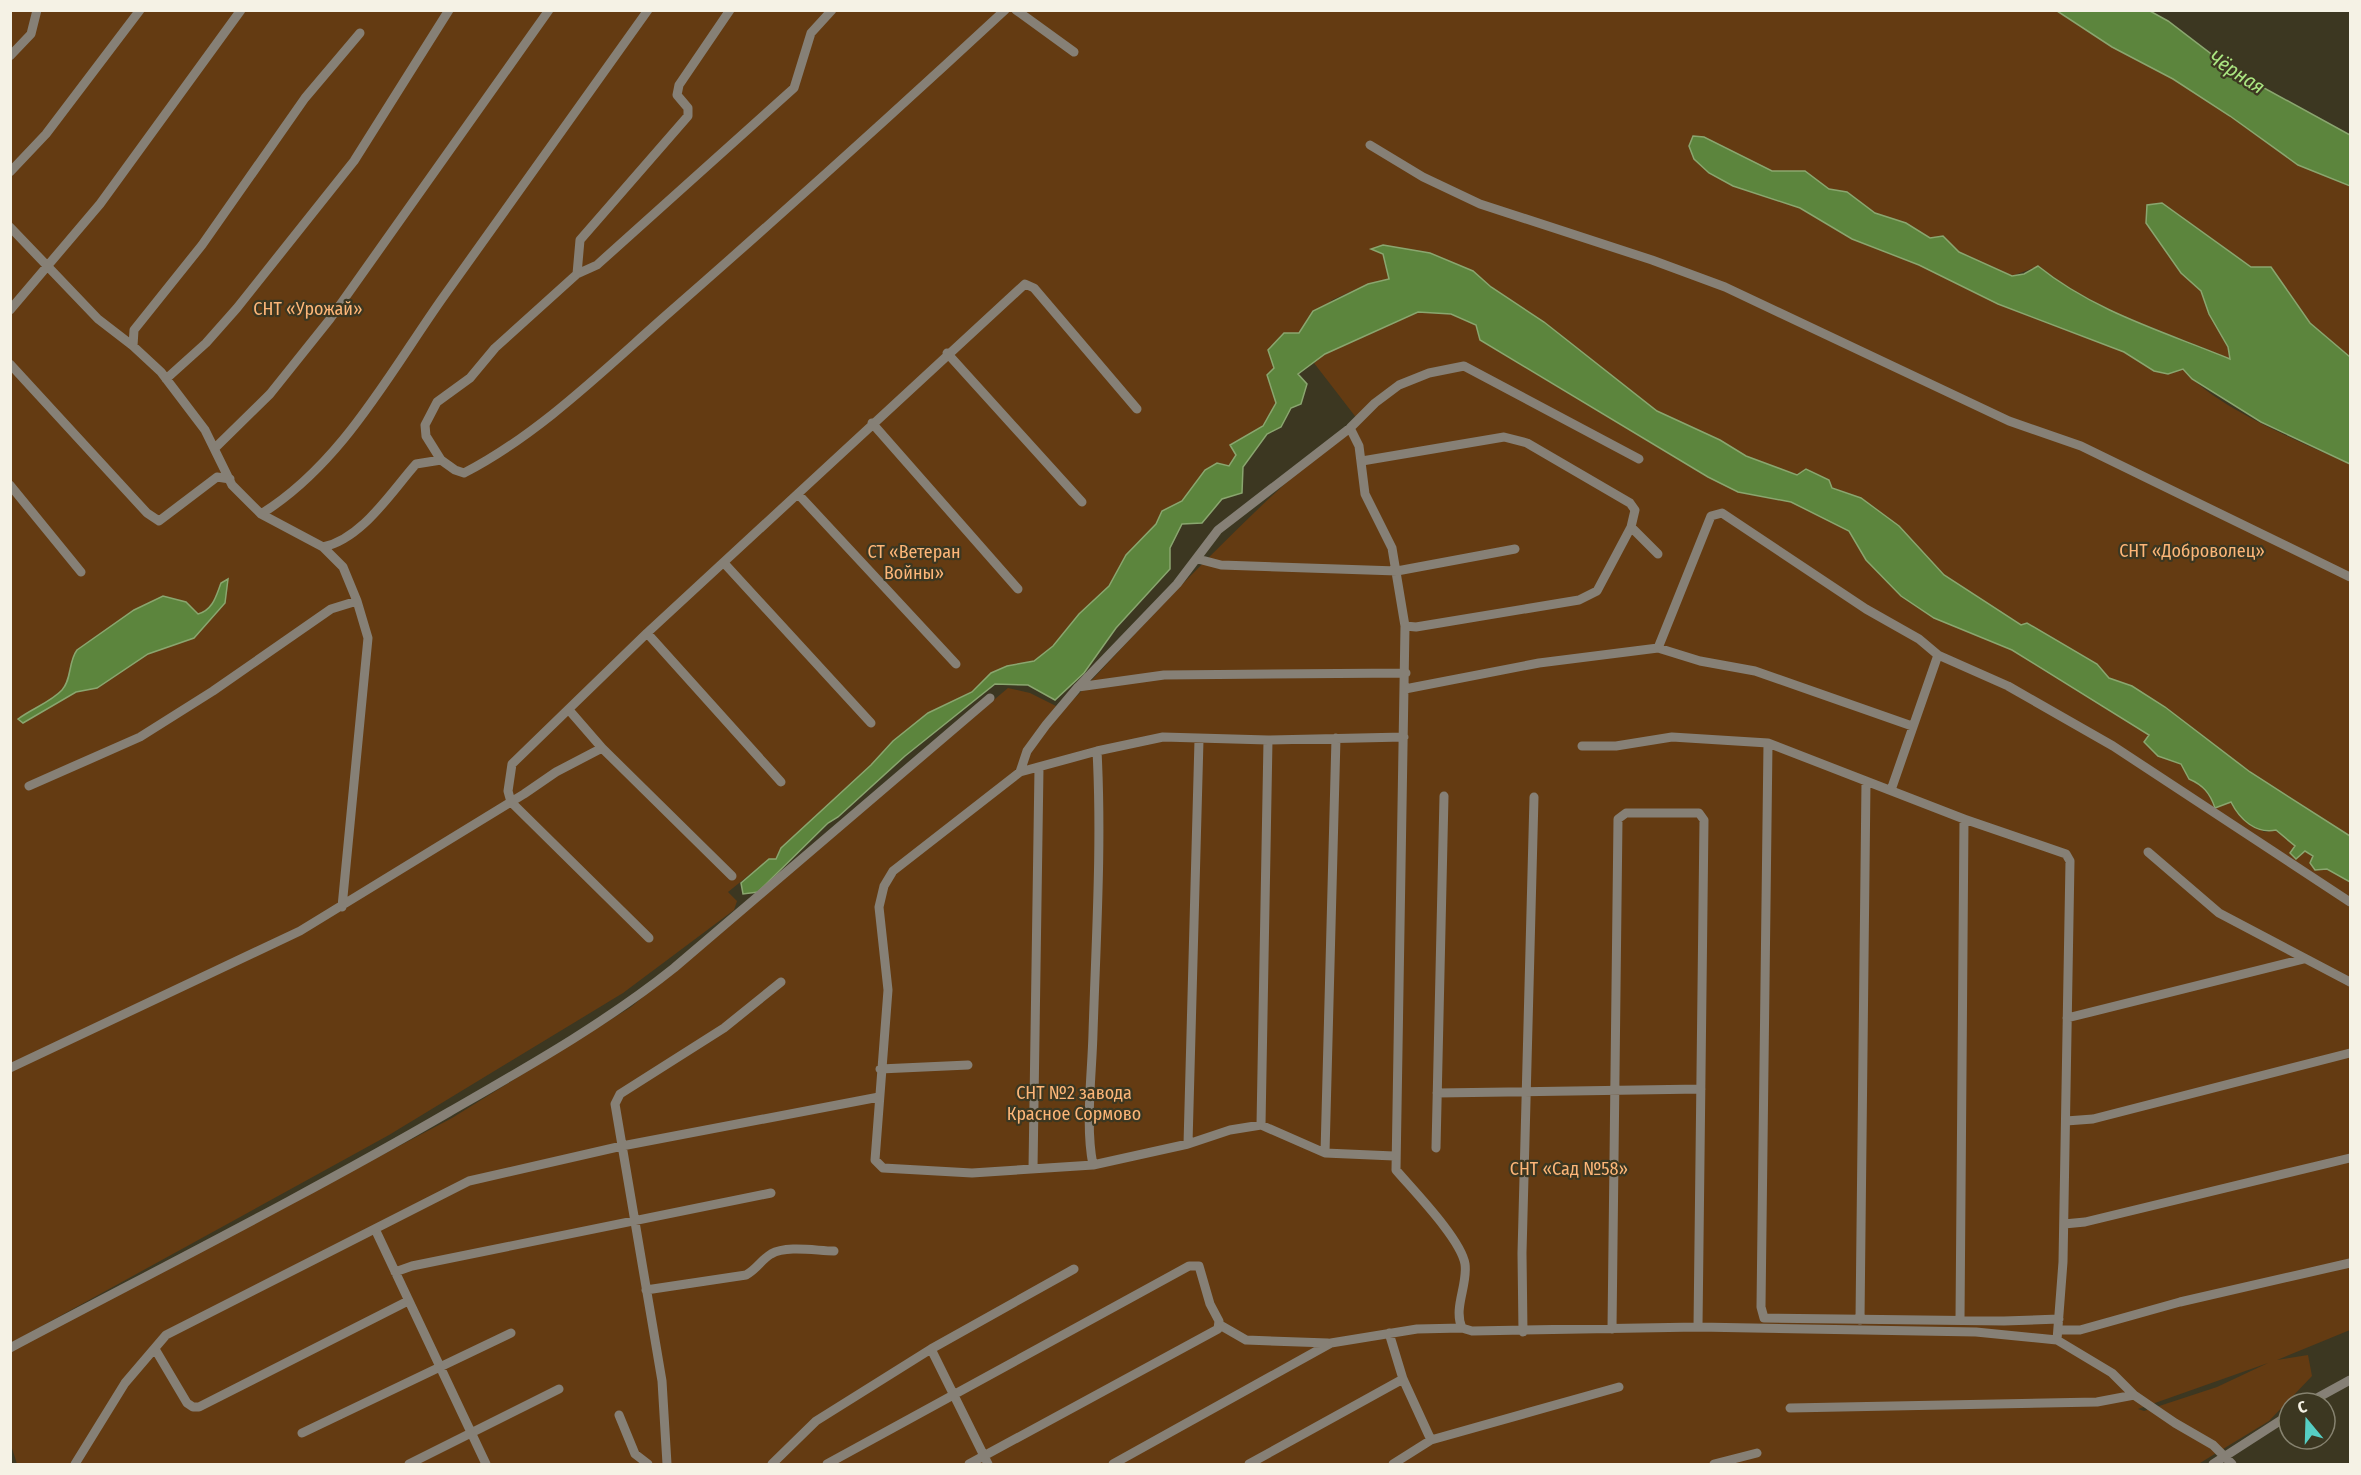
<svg xmlns="http://www.w3.org/2000/svg" width="2361" height="1475" font-family="'Fira Sans Condensed',sans-serif">
<style>
.green{fill:#643b12;fill-rule:evenodd}
.water{fill:#5c853d;stroke:#8aa66f;stroke-width:1.5}
.lines{fill:none;stroke-linecap:round;stroke-linejoin:round}
.street{stroke:#868076;stroke-width:9}
.labels{text-anchor:middle;dominant-baseline:central;stroke-width:4.5;stroke-linejoin:round;paint-order:stroke}
.park-label{font-size:18px;fill:#fdb678;stroke:#3c3721}
.water-label{font-size:20px;font-style:italic;fill:#abe682;stroke:#3c3721}
</style>
<rect width="100%" height="100%" fill="#3c3721"/>
<path class="green" d="M11,11h2046l55,36 61,32 57,37 68,49 52,21v171l-40,-34 -39,-56h-20l-89,-64 4,47 15,23 20,18 8,23 19,33 3,13c-67,-31 -134,-46 -192,-94l-27,10 -53,-24 -16,-16 -13,2 -24,-15 -31,-10 -28,-21 -18,-3 -24,-18h-33l-45,-22 -18,24 24,13 67,22 52,31 67,26 79,39 126,48 30,19 14,3 15,-5c31,38 121,75 167,95v372l-100,-64 -85,-65 -33,-21 -23,-8 -12,-14 -69,-40 -7,1 -77,-50 -83,-77 -115,-42 -26,-16 -63,-29 -113,-89 -53,-35 -18,-16 -90,-17 6,26 -21,4 -36,16 -33,33 -30,17 5,19 -7,6 9,28 -13,23 -33,19 6,9 -7,12 -24,4 -23,31 -20,10 -6,13 -30,31 -17,31 -30,28 -26,32 -19,15 -27,5 -16,7 -19,19 -44,21 -35,28 -22,24 -90,83 -5,11h-7l-41,33 9,9 -3,9 -111,83 -234,142 -378,208z
M1418,312l33,2 25,11 4,15 228,137 30,15 53,10 58,29 17,29 35,36 33,22 78,32 138,86 -6,6 14,14 23,8 8,15 12,5 11,15 19,3 33,30 12,-2 20,16 -6,7 15,-2 22,18 23,13v448l-73,30 31,-5 4,21 -43,45 -69,42 -10,1h-2173l-6,-19 -1,-93 442,-234 179,-111 377,-319 22,5 30,15 17,-12c90,-97 179,-192 281,-276l-44,-57 11,-9zM2268,1363l-51,24 -73,24 -6,-2z"/>
<path class="water" d="M2057,11h93l18,10 67,51 115,63v51l-52,-21 -68,-49 -57,-37 -61,-32z
M1693,136l11,1 68,34h33l24,18 18,3 28,21 31,10 24,15 13,-2 16,16 53,24 12,-2 14,-8c57,46 127,66 192,93l-2,-12 -19,-33 -8,-23 -20,-18 -35,-50 1,-18 15,-2 89,64h20l39,56 40,34v107l-89,-42 -69,-43 -9,-10 -15,5 -14,-3 -30,-19 -126,-48 -79,-39 -67,-26 -52,-31 -67,-22 -24,-13 -15,-14 -5,-13z
M1383,245l47,8 43,18 18,16 53,35 113,89 63,29 26,16 51,19 9,-6 23,11 3,8 29,10 15,11 23,17 45,49 77,50 6,-2 70,41 12,14 23,8 33,21 85,65 100,64v46l-23,-13 -12,1 -5,-7 3,-7 -8,-5 -9,8 -6,-6 5,-7 -19,-16c-20,4 -36,-10 -45,-28l-16,6c-5,-15 -12,-23 -26,-29l-8,-15 -23,-8 -14,-14 5,-7 -137,-85 -78,-32 -33,-22 -35,-36 -17,-29 -58,-29 -53,-10 -30,-15 -228,-137 -4,-15 -25,-11 -33,-2 -93,42 -27,20 9,10 -6,20 -10,4 -10,19 -14,7 -24,33 -1,26 -20,6 -20,24 -20,1 -12,24v21l-54,59 -32,45 -29,27 -27,-15 -33,-1 -90,72 -67,61 -10,6 -70,69 -15,2 -2,-11 28,-24h7l5,-11 90,-83 22,-24 35,-28 44,-21 19,-19 16,-7 27,-5 19,-15 26,-32 30,-28 17,-31 30,-31 6,-13 20,-10 23,-31 12,-7 12,3 7,-11 -6,-10 33,-19 13,-23 -9,-28 7,-7 -6,-18 16,-17h15l14,-22 55,-27 21,-5 -6,-25 -12,-5z
M228,579l-3,24 -31,35 -46,16 -51,34 -21,4 -53,31 -5,-4c13,-10 33,-17 44,-29 10,-11 6,-28 15,-40l57,-40 29,-14 23,6 12,12c15,-4 18,-18 23,-31z"/>
<g class="lines">
<path class="street" d="M1016,10l58,42
M10,56l21,-22 6,-24
M1370,145l53,32 57,27 172,56 73,27 284,134 72,25 269,131
M10,172l36,-38 94,-124
M10,227l88,92 35,27 28,26 44,58 27,55 29,29 62,33 20,20 14,34 11,37 -26,269
M577,274l20,-9 197,-177 17,-55 21,-23
M10,310l90,-106 141,-194
M133,346l1,-16 68,-85 103,-147 55,-65
M947,353l135,149
M10,364l137,149 12,8 58,-44 13,2
M166,379l40,-36 31,-35 117,-147 95,-151
M872,423l146,166
M1350,428l9,18 6,48 27,54 13,78 -9,544c17,20 65,69 69,94 3,21 -12,44 -3,64l10,3 226,-4 278,5 81,8 55,33 22,22 41,28 38,22 19,19
M215,448l55,-54 60,-75 219,-309
M441,460l-15,-24 -1,-11 12,-23 33,-24 25,-30 82,-74 3,-34 108,-124v-8l-11,-13 2,-10 51,-75
M1362,461l142,-24 23,6 103,60 5,7 -4,17 -34,64 -18,9 -163,27 -11,-1
M10,485l71,87
M798,494l158,170
M261,514c81,-50 129,-142 183,-218 68,-95 136,-190 204,-286
M1631,527l27,27
M323,547c39,-8 68,-55 93,-83l25,-4 14,10 9,3c76,-39 144,-107 207,-162 113,-99 224,-199 334,-301
M1198,559l23,6 176,6 118,-22
M724,563l147,160
M647,633l134,149
M1658,648l53,-132 11,-3 144,96 53,30 19,16
M1078,687l86,-12 242,-2
M1405,689l134,-26 119,-15 42,13 55,10 157,55
M569,710l33,38 130,128
M1768,743l-7,564 3,11 240,3 55,-2
M1582,746h34l56,-9 96,6 196,76 102,35 4,7 -7,401 -6,78
M1020,772l7,-21 19,-26 32,-38 99,-103 41,-54 132,-102 25,-25 24,-18 30,-12 35,-7 175,93
M29,786l111,-49 73,-46 118,-82 26,-8
M1891,790l47,-135 70,31 105,60 237,156
M2148,852l71,61 131,69
M649,938l-138,-136 -3,-11 4,-27 135,-131 378,-349 9,4 103,121
M2067,1018l237,-59
M10,1068l290,-137 224,-137 32,-22 46,-24
M880,1069l88,-4
M1437,1093l264,-4
M2066,1121l27,-2 257,-66
M1261,1125l7,-385
M1188,1144l11,-404
M1436,1148l8,-352
M1325,1153l11,-415
M1394,1156l-69,-3 -64,-28 -31,5 -42,14 -95,21 -121,8 -89,-5 -8,-8 13,-170 -9,-83 5,-21 9,-15 127,-99 77,-21 66,-14 105,3 136,-3
M1093,1165c-8,-39 -1,-91 0,-132 3,-94 9,-188 4,-282
M1033,1169l6,-401
M2064,1224l21,-2 265,-64
M375,1229l111,235
M395,1272l17,-6 359,-73
M646,1290l100,-15c11,-6 15,-15 25,-21 16,-9 46,-3 63,-3
M1860,1320l6,-539
M1960,1320l4,-501
M1220,1325l26,15 82,3
M1612,1329l6,-510 8,-6h73l5,7 -6,507
M2058,1330h22l100,-28 170,-39
M1523,1332l-1,-79 12,-456
M1389,1333l14,46 28,61
M10,1348c147,-78 296,-153 439,-236 78,-45 155,-88 225,-144l316,-270
M155,1349l32,54 6,4h6l209,-106
M931,1349l57,115
M2308,1403l42,-23
M1790,1408l307,-6 37,-7
M619,1415l16,39 13,10
M302,1433l209,-100
M75,1464l50,-81 41,-48 303,-154 153,-35 257,-49
M409,1464l150,-75
M667,1464l-5,-83 -47,-277 5,-10 104,-66 57,-46
M772,1464l44,-43 115,-72 143,-80
M827,1464l362,-198h10l11,38 9,17 -1,8 -249,135
M1113,1464l218,-121 86,-14 45,-1
M1249,1464l154,-85
M1393,1464l38,-24 188,-53
M1714,1464l43,-11
M2213,1464l76,-49"/>
</g>
<g class="labels">
<g class="park-label">
<text x="308" y="309">СНТ «Урожай»</text>
<text x="2192" y="551">СНТ «Доброволец»</text>
<text x="914" y="552">СТ «Ветеран<tspan x="914" dy="21">Войны»</tspan></text>
<text x="1074" y="1093">СНТ №2 завода<tspan x="1074" dy="21">Красное Сормово</tspan></text>
<text x="1569" y="1169">СНТ «Сад №58»</text>
</g>
<g class="water-label">
<text transform="translate(2237 72) rotate(33)">Чёрная</text>
</g>
</g>
<rect width="2361" height="1475" fill="none" stroke="#f5f2e5" stroke-width="24"/>
<g transform="translate(2307 1421) rotate(341)"><circle r="28" fill="#3c3721" stroke="#86826f" stroke-width="1.5"/>
<path d="M0-4.5L10 22L0 15L-10 22Z" fill="#56cec4"/>
<text y="-9" font-size="16" font-weight="bold" text-anchor="middle" fill="#f5f2e5">С</text>
</g>
</svg>
